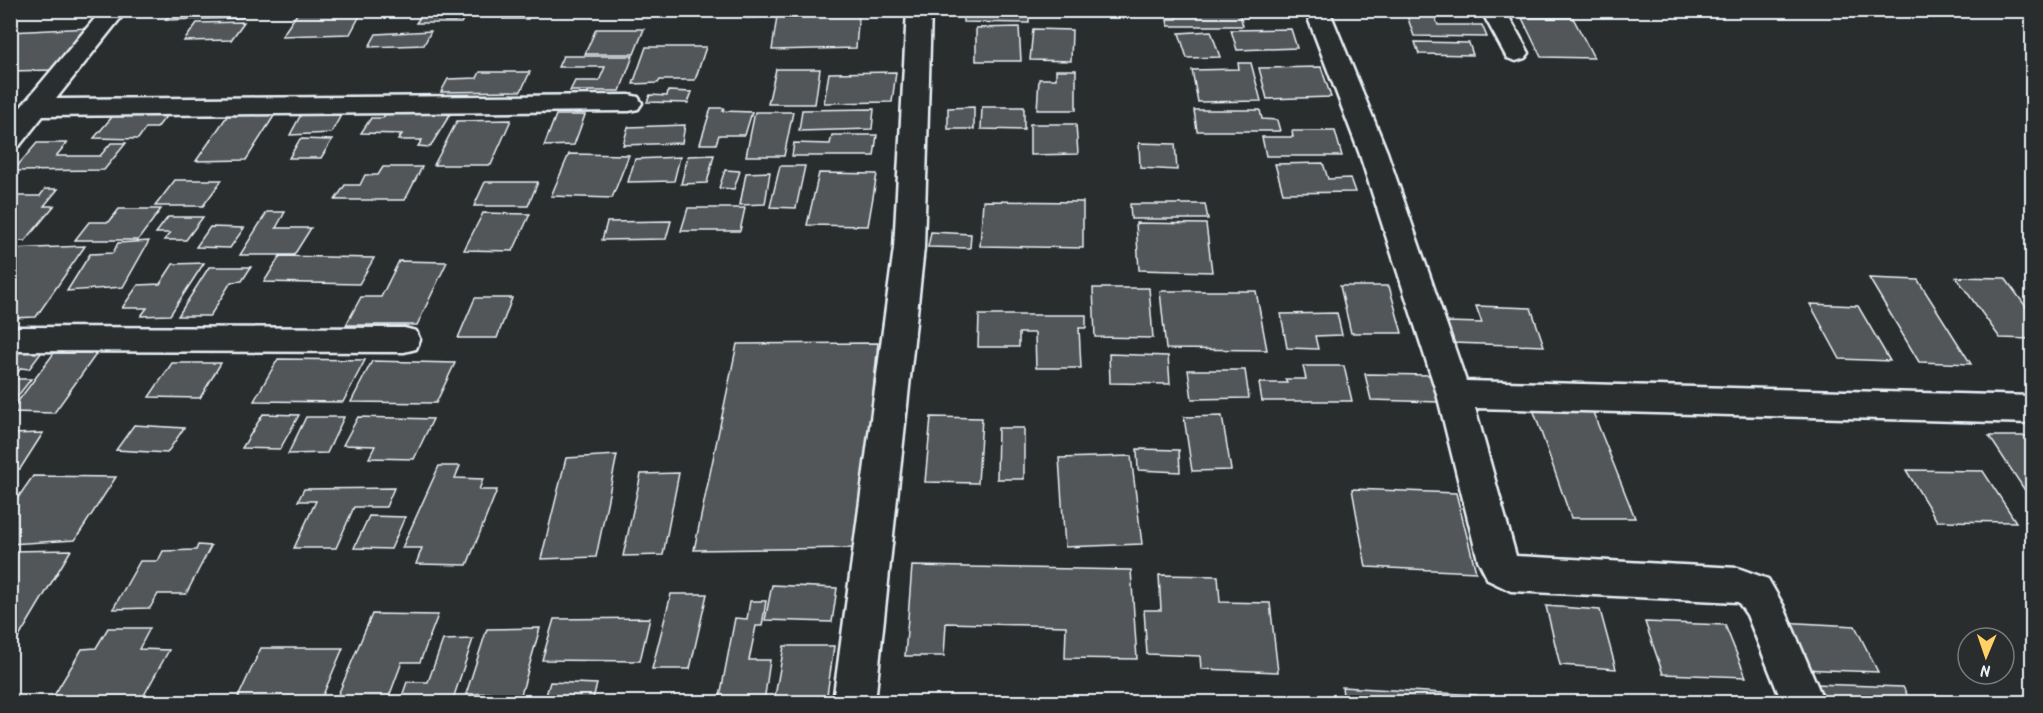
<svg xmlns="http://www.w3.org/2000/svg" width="2043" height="713" font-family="Kalam,sans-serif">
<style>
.building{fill:#535759;stroke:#e8f1f8;stroke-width:1.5}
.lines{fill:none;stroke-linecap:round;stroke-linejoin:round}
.minor-casing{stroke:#e8f1f8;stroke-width:5}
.minor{fill:#2a2d2e;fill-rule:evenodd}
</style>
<rect width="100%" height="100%" fill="#2a2d2e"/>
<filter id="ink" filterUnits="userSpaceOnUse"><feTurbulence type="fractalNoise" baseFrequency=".0167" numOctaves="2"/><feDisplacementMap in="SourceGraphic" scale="12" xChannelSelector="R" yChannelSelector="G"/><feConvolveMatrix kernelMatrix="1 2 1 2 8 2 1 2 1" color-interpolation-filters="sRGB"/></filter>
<g filter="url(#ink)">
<path class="building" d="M247,10l-5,8 -77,2 7,-8z
M363,10l-13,24 -68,2 17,-25z
M425,10h44l-8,13h-45z
M474,10h58l-4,9h-25l2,-5h-32z
M737,10h29l-1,7 -19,1 1,-7z
M778,10h81l-3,38 -84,2z
M864,10h41v4l-41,1z
M963,10h66v13l-66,-1z
M1176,10l63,1 4,15h-75l-1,-7h10z
M1405,10h27l6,15h44l5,12 -73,-1z
M1522,18h51l21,40 -53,-1z
M244,22l-13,18 -47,1 13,-18z
M1019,27l2,34h-45v-33z
M89,28l-34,42 -45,1v-39z
M596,29h48l-10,25h-49z
M1033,29l39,1 -1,31 -41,-1z
M1291,29l6,19 -60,2 -6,-20z
M431,31l-7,14 -55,2 7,-13z
M1211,31l9,26 -33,1 -8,-25z
M1415,42l54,1 4,12 -54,-1z
M646,47h60l-11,33h-35l-2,3 -25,1z
M563,56h70l-13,35h-50l5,-10h24l6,-14h-47z
M1238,63h13l10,38 -63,1 -6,-32 47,-1z
M1321,67l10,30 -64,2 -8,-31z
M776,69h44l-5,35h-47z
M1056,70h20v40h-39l2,-31h17z
M480,72h50l-9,19 -80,1 7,-13 29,-1z
M896,72l-4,30 -68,1 5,-30z
M668,91l24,1 -4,11 -41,-1 3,-7 17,1z
M390,107l64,1 -24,39 -12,-1 4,-6h-24l4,-6 -41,-1 10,-15h12z
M974,107v22h-26v-21z
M982,107h42v23l-43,-1z
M279,108l-33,52 -50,1 36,-52z
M345,108l-14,25 -41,2 14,-26z
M711,108h13l-1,3 29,1 -7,23h-26l-3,9h-16z
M874,109l-2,20 -73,2 3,-21z
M118,110h26l-4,5h27l-10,13h-11l-8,11 -44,-1z
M1194,110h66l2,9 15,1 3,11h-83z
M755,112h38l-9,44h-38z
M556,115h29l-11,30 -30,1z
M511,120l-20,45h-57l23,-44z
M1030,124h46l2,30 -48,1z
M685,125l-3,18 -59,2 5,-18z
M1292,131h43l7,25h-76l-4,-19h31z
M832,135h45l-3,21h-82l2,-13 36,1z
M300,139l32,1 -11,18h-32z
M37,143h30l-11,13h44l11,-13h15l-22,27 -91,1z
M1139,143l36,1 2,26 -37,-2z
M569,154l60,1 -17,43 -61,-2z
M714,155l-7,28 -26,1 7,-28z
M680,157l-6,24 -46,1 7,-23z
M1323,163l5,16 22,-1 5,14 -72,1 -8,-29z
M780,166h25l-9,42 -26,-1z
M383,167h39l-17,33h-70l10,-15h15l5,-10h13z
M725,170l15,1 -6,18 -15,-1z
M770,172l-5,32 -25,1 6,-32z
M819,173l58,1 -9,52 -61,-1z
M175,180h47l-19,26h-48z
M485,182h53l-10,24h-54z
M45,189h13l-14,17h10l-29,35h-15v-42l3,-3h27z
M983,201l100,1v46l-103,-2z
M1130,204h75l3,15h-77z
M688,208h57l-5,23h-59z
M119,209h42l-23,31h-63l14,-18h20z
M267,212h18l-9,16h35l-17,27h-54z
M483,213l47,1 -17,37 -49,-1z
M168,217h35l-17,23h-22l6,-7h-14z
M671,221l-5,18 -64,1 5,-18z
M1136,223l70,1 6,48 -73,-2z
M210,227l34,1 -14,20 -34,-1z
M931,232l40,2 -1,14 -42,-1z
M149,241l-26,46 -56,4 23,-37 23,-1 5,-10z
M85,246l-49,71 -26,1v-69z
M280,256l94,2 -15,26 -95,-2z
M399,261l48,1 -30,63h-71l15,-28h20z
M204,263l-34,52 -29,1 6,-8h-25l16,-23 22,-1 13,-20z
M209,267h42l-9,14 -11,1 -21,34h-32z
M1956,277l49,1 27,37v24l-32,-1z
M1869,278l49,2 53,84 -52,-2z
M1340,286h49l13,47h-51z
M1093,288h56l4,50 -58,-1z
M1160,291h96l11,59 -101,-1z
M475,298h37l-15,40h-39z
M1810,304l48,2 32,55 -50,-2z
M1476,306l55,2 13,38 -91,-3 -6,-21 35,1z
M1337,313l5,22 -27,1 3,13 -31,-1 -6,-34z
M979,315h107v13h-7l2,40h-45l-1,-35h-16v14h-41z
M878,343l-21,205 -163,2 43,-206z
M10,349h34l-15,20 -8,-1 -8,11h18l-14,18h-7z
M54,353h43l-43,60 -44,-1z
M1109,354l59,2 2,28 -60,-1z
M278,359l87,1 -22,42 -89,-1z
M372,361l83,2 -19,40 -85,-1z
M172,363h49l-21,35 -51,-1z
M1303,366h41l8,35h-90l-3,-18h28l-2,-4h21z
M1188,370h57l4,28 -57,1z
M1365,374l66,1 8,27 -68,-2z
M1533,409l59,1 43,108h-64z
M263,414l36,1 -19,34 -38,-1z
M1222,416l9,54 -39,1 -8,-54z
M306,417h38l-17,36 -39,1z
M358,417l75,2 -19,40 -45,-1 6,-12 -32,-1z
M931,417l51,1 -4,65 -53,-1z
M134,425l50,3 -17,25 -51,-3z
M998,428h26v51h-27z
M43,433l-23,36 -10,1v-36z
M1989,436h43v65z
M1137,449l42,1 1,22 -42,-2z
M617,455l-21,102 -55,2 25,-101z
M1131,456l11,88 -77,3 -6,-89z
M439,466h21l-5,12 28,1 -4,11h18l-30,75 -51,-1 6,-16h-20z
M1906,470l77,1 33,51 -79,-1z
M679,473l-16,82 -40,1 18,-82z
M33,476l83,1 -41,63 -65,4v-35z
M394,488l-8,19h-32l-18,41h-42l22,-47h-18l6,-12z
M1352,489l104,4 20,79 -110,-5z
M369,516l36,1 -14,32 -37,-1z
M198,545l13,1 -25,48h-28l-8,14 -37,1 27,-48h18l5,-10 33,-1z
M71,550l-55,92h-6v-91z
M912,566l219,4 6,89 -72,-1 1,-32 -120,-3 -2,33h-39z
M1159,575l59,1 2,26 50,1 8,69 -77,-3 -1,-13 -53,-2 -3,-44h17z
M772,585l65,3 -5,34 -67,-2z
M671,594h36l-17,75h-38z
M750,601h16l-4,25h-6l-7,34h21l-6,42h-45l16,-84 12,1z
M1546,606l54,4 16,59 -56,-4z
M372,614l66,1 -18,47h-18l-15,40h-52z
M650,618l-10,43 -98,-1 12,-41z
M1645,622l80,3 21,52 -83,-3z
M1780,622l75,4 23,46 -79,-3z
M108,628h42l-11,21 30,1 -26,47h-90l29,-48 14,-1z
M540,628l-21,74h-27l3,-9 -29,1 21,-65z
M473,639l-21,63h-52l7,-20h21l15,-42z
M784,646h50l-8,56h-52z
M261,648h82l-23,54h-84z
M550,682l47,2 -5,18h-48z
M1814,684l89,3 8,15h-89z
M1342,687l135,8 1,7h-134z
M1588,695l106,7h-104z"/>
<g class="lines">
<defs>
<path id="minor" d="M102,10h25l-71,89 573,-4 9,2 4,6 -4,6 -9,2 -586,5 -23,29 -10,3v-28z
M907,10h24l-7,238 -49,454h-42l61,-454z
M1305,10h24l58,142 79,229 566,15v27l-557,-15 41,148 222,12 30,11 15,26 41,97h-42l-35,-87 -9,-13 -227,-11 -23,-11 -10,-20 -41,-166 -78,-242z
M1481,10h24l24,43 -4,5 -9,3 -9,-3z
M10,327l394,1 12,3 4,9 -4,9 -12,3 -394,-1z"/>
</defs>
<use href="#minor" class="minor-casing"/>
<use href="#minor" class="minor"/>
</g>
</g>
<rect width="2043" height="713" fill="none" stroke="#2a2d2e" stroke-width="36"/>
<rect x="18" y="18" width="2007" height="677" fill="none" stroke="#e8f1f8" stroke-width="2" filter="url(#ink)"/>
<g transform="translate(1986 656) rotate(182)"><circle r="28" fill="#2a2d2e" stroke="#767b7f" stroke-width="1.5"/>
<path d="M0-4.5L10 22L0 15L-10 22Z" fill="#ffd166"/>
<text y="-9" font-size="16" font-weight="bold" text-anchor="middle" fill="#e8f1f8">N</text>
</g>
</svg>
